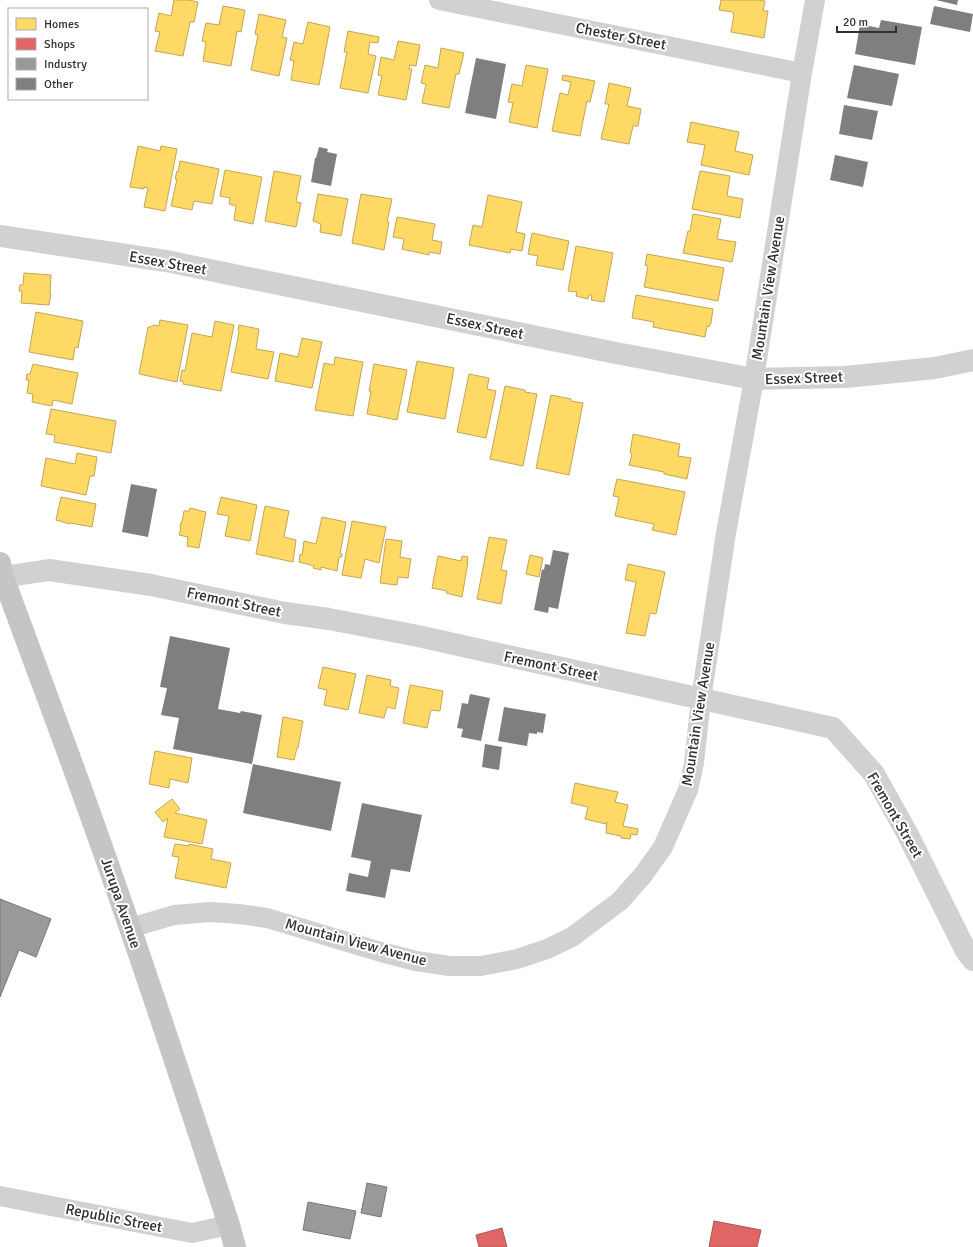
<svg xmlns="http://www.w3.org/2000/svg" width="973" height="1247" font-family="Signika,sans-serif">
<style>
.homes{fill:#ffd966;stroke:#c1a656}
.shops{fill:#e06666;stroke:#ab5656}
.industry{fill:#999;stroke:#797979}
.building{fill:#7f7f7f}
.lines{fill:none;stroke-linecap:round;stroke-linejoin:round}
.minor{stroke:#d1d1d1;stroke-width:20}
.tertiary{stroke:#d1d1d1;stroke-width:22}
.primary{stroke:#c5c5c5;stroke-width:22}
.labels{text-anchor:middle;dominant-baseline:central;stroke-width:4;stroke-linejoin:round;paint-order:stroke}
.street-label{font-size:15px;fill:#2f2f2f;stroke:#fff}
</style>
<rect width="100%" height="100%" fill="#fff"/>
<path class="homes" d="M174,0h15l9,2 -4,20h-4l-7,34 -28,-5 5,-19 -5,-1 4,-18 12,3z
M721,0h36l8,1 -2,10h5l-4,27 -33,-6 3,-18h-1v-2l-14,-2z
M223,6l22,4 -4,22 -4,-1 -6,35 -28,-5 3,-19 -4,-1 4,-18 13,2z
M259,14l27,6 -4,17 5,1 -8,38 -28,-6 7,-35 -3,-1z
M308,22l22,5 -11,58 -28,-5 3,-19 -4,-1 4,-18 9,2z
M348,31l31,6 -1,6 -8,-1 -2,12 8,2 -8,37 -28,-5 7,-36h-3z
M398,41l22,4 -4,21 -6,-1 -1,4h3l-6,31 -28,-5 4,-19 -4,-1 3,-18 13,3z
M441,48l23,5 -5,21h-3l-7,34 -27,-5 4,-19 -5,-1 4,-18 13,3z
M526,65l22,4 -11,59 -28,-6 4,-19 -5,-1 4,-18 10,2z
M563,75l32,6 -5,21 -3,-1 -7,35 -28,-5 8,-38 8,2 3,-13 -9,-2z
M609,83l22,5 -4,18 14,3 -3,17h-5l-4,18 -28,-5 8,-35h-4z
M691,122l48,10 -4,19 18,4 -4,20 -48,-10 4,-20 -18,-3z
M138,146l22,5 1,-5 16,3 -12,62 -21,-4 4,-19 -4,-1v2l-14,-2z
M180,161l39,8 -7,35 -18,-3 -2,9 -21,-4 6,-27h-2l2,-8 1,1z
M225,170l37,7 -9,47 -19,-4 2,-14 -7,-2 1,-6 -10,-2z
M274,171l27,5 -5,26 5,1 -5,24 -31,-6z
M700,171l30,5 -3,20 16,3 -3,19 -48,-9z
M318,194l30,5 -7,37 -21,-4 1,-8 -8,-3z
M361,194l31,5 -5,23h2l-5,28 -32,-7z
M488,195l34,7 -6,30 9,2 -3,17 -11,-2 -1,4 -41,-8 4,-20 9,2z
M693,214l28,5 -4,20 19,3 -4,20 -49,-9 5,-22h2z
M397,217l38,7 -3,16 10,2 -2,12 -11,-2v3l-27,-6 2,-10 -11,-2z
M532,233l37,8 -6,29 -27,-5 2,-9 -10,-2z
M576,246l37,7 -9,49 -13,-2 1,-5h-3l-1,4 -12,-3 1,-4 -9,-1z
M647,254l77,14 -6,33 -74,-14 4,-21 -3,-1z
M24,273l27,2 -1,19h1l-2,11 -28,-2 1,-12h-3l1,-6h3z
M636,295l77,14 -2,14 -2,4 -2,-1 -2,11 -52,-10 1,-5 -22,-4z
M36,312l47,9 -5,27 -3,-1 -2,13 -44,-8z
M160,320l28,5 -11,57 -38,-8 9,-47h2l4,-2 5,1z
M215,321l19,4 -13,66 -38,-7 1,-2 -4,-1 2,-11 3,1 7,-38 20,4z
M239,325l20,4 -3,20 18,3 -6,27 -37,-7 8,-40 -1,-1z
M302,338l20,4 -10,46 -37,-7 5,-28 18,4z
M335,357l28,5 -10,54 -38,-6 9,-47 10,2z
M417,361l37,7 -9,51 -38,-7z
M33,364l45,9 -6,31 -19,-4 -1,6 -20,-4 1,-8 -6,-1 2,-13h-3l1,-6h3z
M374,364l33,6 -10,50 -30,-6 4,-23h-2z
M469,374l20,4 -2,11 9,2 -10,47 -29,-6z
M505,386l20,4v2l12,2 -14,72 -33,-7z
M551,395l20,4v2l12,2 -14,72 -33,-7z
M51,409l65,12 -5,32 -57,-11 1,-7 -9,-1z
M633,434l47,10 -2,12 13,2 -4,21 -23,-5v-2l-35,-7 3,-11 -2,-1z
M77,453l20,4 -3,19h-4l-4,19 -45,-9 5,-28 29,6z
M617,479l68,13 -9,43 -24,-5 2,-6 -39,-8 4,-19 -6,-1z
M61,497l35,7 -4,23 -21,-4 -1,1 -14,-4z
M221,497l36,8 -7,36 -25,-5 4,-20 -12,-2z
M265,506l24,5 -5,26 12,3 -3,22 -37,-8z
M190,508l16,4 -7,36 -12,-2 1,-9 -9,-2 2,-8h-1l1,-5h1l2,-11h5z
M322,517l24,5 -6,32h2v3h-3l-2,14 -16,-4v3l-8,-2 1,-2 -15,-4 1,-8 2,1 2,-14 12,3z
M352,521l34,6 -7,36 -14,-4 -4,19 -19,-3z
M489,537l18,3 -6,30 6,1 -6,33 -24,-5z
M386,539l16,2 -2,16 11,2 -3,19 -10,-1 -1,8 -17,-2z
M530,555l13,3 -4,19 -13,-3z
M438,556l23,5 1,-5 6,1 -1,5h1l-6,35 -16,-4 1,-2 -15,-3z
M628,564l37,8 -9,42 -6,-1 -5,23 -19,-3 10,-51 -11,-2z
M323,667l33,7 -8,36 -24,-5 3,-15 -9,-2z
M367,675l24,5 -1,6 9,2 -4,21 -8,-2 -3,11 -25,-5z
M410,685l33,6 -3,20 -9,-1 -4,18 -24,-5z
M283,717l20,4 -5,27h-1l-3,12 -17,-3z
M155,751l37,7 -4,25 -18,-4 -1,9 -20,-4z
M575,783l43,9 -3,10 13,3 -5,21 15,3 -1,6 -6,-1 -1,5 -9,-1v-2l-15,-3 1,-11h-1v2l-21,-5 3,-12 -17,-4z
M172,799l8,10 -5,4 32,7 -5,24 -38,-7 4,-19 -5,4 -8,-10z
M175,844l14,2v-2l24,5 -2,10 20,4 -5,25 -51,-10 4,-21 -7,-1z"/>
<path class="shops" d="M714,1221l47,9 -4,17h-48z
M502,1228l5,19h-28l-3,-12z"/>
<path class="industry" d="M0,899l51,20 -15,38 -17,-7 -19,47z
M367,1183l20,4 -6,30 -20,-4z
M308,1202l48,9 -6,28 -47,-9z"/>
<path class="building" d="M936,0h22l-1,5z
M934,6l39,8 -3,18 -40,-8z
M881,20l41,7 -7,38 -60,-11 5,-30 19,4z
M476,58l30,6 -10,55 -31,-6z
M854,65l45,9 -7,32 -45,-8z
M844,105l34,6 -6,29 -33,-6z
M319,147l9,2 -1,3 10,2 -6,32 -20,-4 4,-24h1z
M835,155l33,7 -5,25 -33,-7z
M131,484l26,5 -9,48 -26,-5z
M553,550l16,3 -11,56 -9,-2 -1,6 -14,-3 8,-41 2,1 1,-6 5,1z
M170,636l60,12 -12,61 22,4 1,-2 21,4 -10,49 -79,-15 6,-31 -18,-3 6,-27 -7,-1z
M470,694l20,4 -9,43 -20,-4 2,-8 -6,-1 5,-25 6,1z
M504,707l42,7 -3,19 -6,-1v2l-8,-1 -2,13 -29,-5z
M485,744l17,3 -3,23 -17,-3z
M253,764l88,18 -10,49 -88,-18z
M362,803l60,12 -12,57 -19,-3 -6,29 -39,-7 3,-18 19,4 3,-16 -20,-4z"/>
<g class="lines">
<path class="minor" d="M439,0l363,73
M130,928l44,-13 36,-3 29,2 28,4 114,34 35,9 33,5h32l36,-7 30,-10 25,-12 48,-36 23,-26 20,-28 25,-57 6,-27 7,-64 25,-166 28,-154 48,-306 13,-73
M0,1196l192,37 37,-8"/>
<path class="tertiary" d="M0,236l166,25 450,92 138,26 91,-2 90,-9 38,-8
M3,577l46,-7 102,15 134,28 44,6 89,17 415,92 41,46 33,59 59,118 7,9"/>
<path class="primary" d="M0,563l3,14c20,55 41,110 61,165 59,160 112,321 165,483l6,22"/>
</g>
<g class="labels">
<g class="street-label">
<text transform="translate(621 36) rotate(11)">Chester Street</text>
<text transform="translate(168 263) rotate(10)">Essex Street</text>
<text transform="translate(768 288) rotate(-81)">Mountain View Avenue</text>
<text transform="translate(485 326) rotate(12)">Essex Street</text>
<text transform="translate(804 378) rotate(-2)">Essex Street</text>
<text transform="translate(234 602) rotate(12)">Fremont Street</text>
<text transform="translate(551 666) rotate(12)">Fremont Street</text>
<text transform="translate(698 714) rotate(-81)">Mountain View Avenue</text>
<text transform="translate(895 815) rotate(60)">Fremont Street</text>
<text transform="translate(121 903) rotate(71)">Jurupa Avenue</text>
<text transform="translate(356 942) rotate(15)">Mountain View Avenue</text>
<text transform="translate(114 1218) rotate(11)">Republic Street</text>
</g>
</g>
<rect x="8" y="8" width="140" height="92" fill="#ffffff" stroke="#acacac"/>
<rect x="16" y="18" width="20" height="12" fill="#ffd966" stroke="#acacac"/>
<text x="44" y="28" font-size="12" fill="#2f2f2f">Homes</text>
<rect x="16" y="38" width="20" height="12" fill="#e06666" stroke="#acacac"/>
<text x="44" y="48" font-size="12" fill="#2f2f2f">Shops</text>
<rect x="16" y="58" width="20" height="12" fill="#999999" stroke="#acacac"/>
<text x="44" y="68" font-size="12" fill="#2f2f2f">Industry</text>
<rect x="16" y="78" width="20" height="12" fill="#7f7f7f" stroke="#acacac"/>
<text x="44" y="88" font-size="12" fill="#2f2f2f">Other</text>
<path d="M837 26v6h59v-6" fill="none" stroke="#2f2f2f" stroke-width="2"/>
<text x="843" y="26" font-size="12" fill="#2f2f2f" stroke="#ffffff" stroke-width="3" paint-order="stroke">20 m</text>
</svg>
